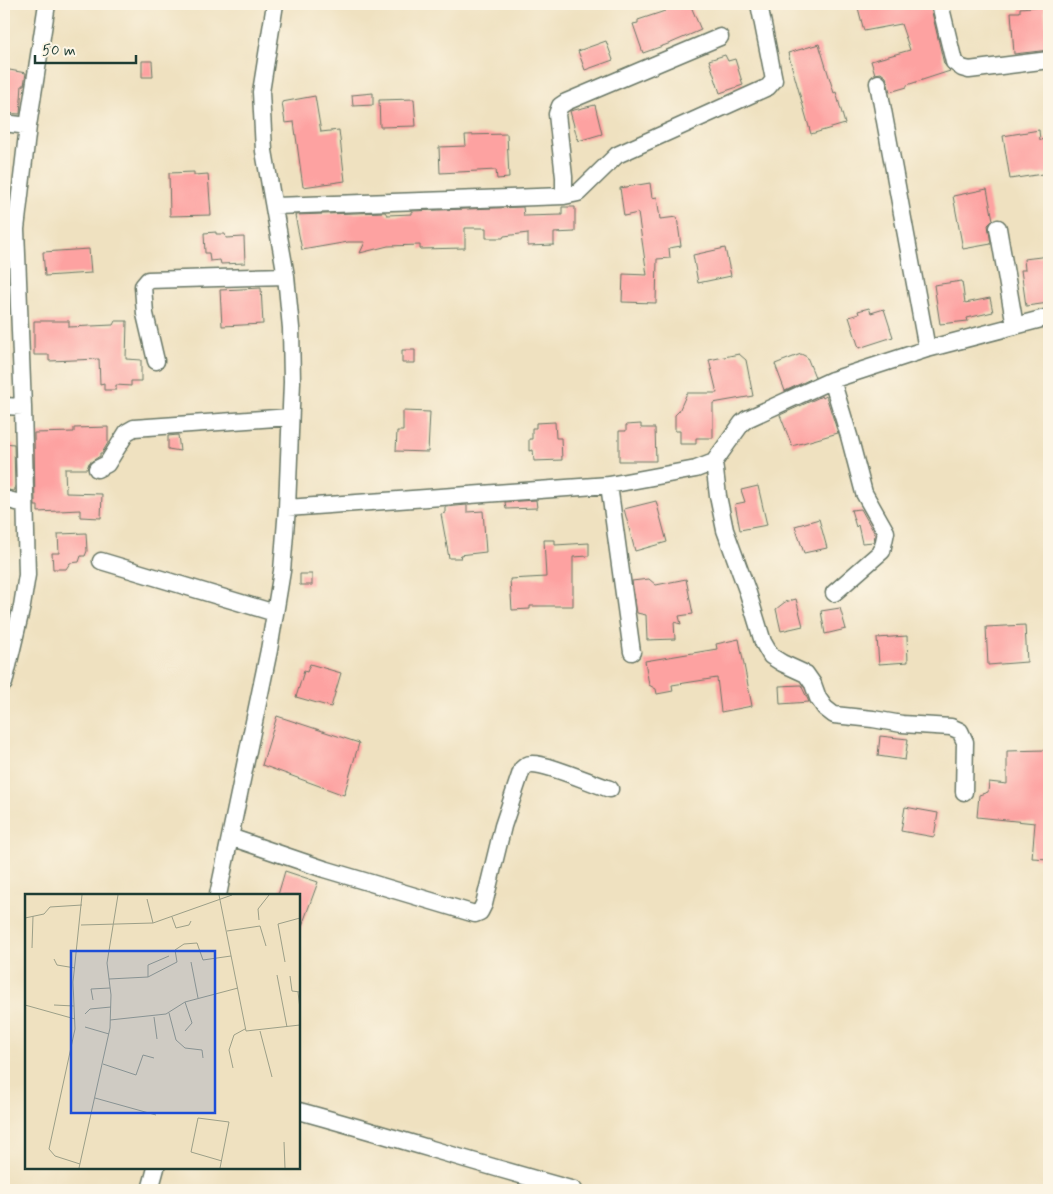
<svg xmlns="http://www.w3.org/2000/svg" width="1053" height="1194" font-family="Mynerve,sans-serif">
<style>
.building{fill:#fda2a1}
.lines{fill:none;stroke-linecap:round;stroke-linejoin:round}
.minor-casing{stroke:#687665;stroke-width:19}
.minor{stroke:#fff;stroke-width:16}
.inset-road{fill:none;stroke:#9c9f88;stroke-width:1}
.view{fill:#1d4ed8;fill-opacity:0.15;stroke:#1d4ed8;stroke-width:2.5}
.inset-edge{fill:none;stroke:#1f3d34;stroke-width:2.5}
</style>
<rect width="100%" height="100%" fill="#fcf5e5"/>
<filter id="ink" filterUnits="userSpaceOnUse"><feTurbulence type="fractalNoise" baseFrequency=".02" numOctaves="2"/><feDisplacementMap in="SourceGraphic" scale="10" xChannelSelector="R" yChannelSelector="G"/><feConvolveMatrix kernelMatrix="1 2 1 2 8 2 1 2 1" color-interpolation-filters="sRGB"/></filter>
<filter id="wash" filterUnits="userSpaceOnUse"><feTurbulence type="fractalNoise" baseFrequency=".0096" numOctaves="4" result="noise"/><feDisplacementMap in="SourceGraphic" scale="20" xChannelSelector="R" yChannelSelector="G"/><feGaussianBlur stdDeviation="1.12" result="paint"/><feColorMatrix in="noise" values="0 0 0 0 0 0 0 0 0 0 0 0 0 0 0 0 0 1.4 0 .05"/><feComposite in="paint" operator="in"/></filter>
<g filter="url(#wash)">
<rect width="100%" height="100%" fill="#efe1c0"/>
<g id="blocks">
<path class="building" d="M671,4h19l11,26 -30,13 -28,10 -10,-29 5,-1v-3l27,-9 -2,-4z
M857,4h73l14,60 6,7 -43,14v2l-17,5 -4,-15 -5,-4 -6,1 -4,-13 39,-11 -9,-26 -37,7z
M1044,6l3,28h2v16l-35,4 -3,-42h9v-4z
M606,41l7,19 -28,10 -7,-19z
M819,44l15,49 2,-1 9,32 -34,10 -23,-81z
M725,55l3,6 7,-2 8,26 -23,8 -11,-33z
M142,61h10l1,16h-11z
M4,69l22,4 -2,12h-2l-2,29 -16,-1z
M373,93v12l-20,1 -1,-11z
M315,96l6,36 18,-2 6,51 -42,6 -9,-65 -9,1 -3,-21z
M414,99l2,27 -36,1 -1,-27z
M595,105l7,29 -24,7 -8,-30z
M1039,130l1,10 9,-1v34l-39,6 -7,-43z
M507,134l2,44 -12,1 -1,-9 -56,3 -1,-26 27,-1 -1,-11z
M194,172v3l14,-1 3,41 -41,1 -1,-43z
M650,183l2,15 5,-1 3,22 17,-2 4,29 -12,2 1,10 -13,1 -1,44 -34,-1 1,-28 24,1 -9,-62 -14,3 -4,-28z
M987,189l6,31 -5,5 3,19 -28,5 -10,-53z
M523,207l1,9 38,-1v-8h13v25l-21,1v12l-26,1v-13l-24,3 -1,2h-17v-10h-21v20l-45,1v-4l-32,1 -28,7 5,-11h-17l-46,8 -7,-35 90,-3 2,3 25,-1v-3z
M216,232v2h9l1,4 18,-1 1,26 -24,1 -1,-4 -10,1 -1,-8h-4l-1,-20z
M725,248l6,28 -33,7 -5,-28z
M89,249l2,24 -46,3 -2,-24z
M1049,256v47l-23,3 -5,-36h4l-1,-11z
M962,281l3,22 25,-5 3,14 -26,6 1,3 -28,3 -6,-39z
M261,288l2,36 -41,2 -2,-36z
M869,308l2,5 13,-4 9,28 -34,11 -10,-31 10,-3 -1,-3z
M34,321h35v6l44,-2 2,-4h12l-1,38 15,1v21h-10v5l-15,-1v5h-12v-7l-4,1 -1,-25 -50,2v-6h-15z
M402,350h13v13h-13z
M739,354l7,6 7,36 -40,7v35h-17v6h-16v-13h-5v-16l4,-4 8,-18h30l-8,-33z
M801,354l6,3 8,20 -30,14 -10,-27z
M822,396l1,2 3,-2 12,37 -46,13 -12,-31z
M403,411l27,1 -2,40 -32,-1 1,-20h6z
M555,422l1,16h5l1,22 -28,1 -1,-11 -4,1v-12h3v-11h4v-5z
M641,424v4h14l1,33h-37v-30h7v-6z
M108,427v16l-6,10h-2v3l-11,7 -2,6h-22l1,24 36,1 -1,24 -21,-1v-7l-42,2v-6h-3l-1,-73 40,-1v-4z
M178,435l2,16 -12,-2v-13z
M4,443l10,1 1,46 -2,1 -9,-2z
M758,486l9,39 -27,5 -5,-26 10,-2 -4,-12z
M536,500l1,8 -31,1 -1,-7z
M656,501l11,41 -32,9 -11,-42z
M467,505v7l16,-1 3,41 -26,3 1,3h-12l-8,-44 4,-1v-6z
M861,509l14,25 -1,8 -12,1 -4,-18 -2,2 -5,-17z
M819,519l8,29 -23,5 -9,-27z
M86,533l1,18 -2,5h-4l-2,6 -9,1 -4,6h-13l-1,-16h7l-1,-19z
M544,540h11v5l34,-2v13l-16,1v49h-43v3l-18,1 -2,-31 36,-2z
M300,574h12v11h-12z
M649,579l7,6 30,-6 7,35 -14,2 2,8 -7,-2 1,17 -28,1 -1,-25 -9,-2 -5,-32z
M796,599l7,27 -22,5 -5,-22 9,-7z
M840,608l6,21 -21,5 -4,-23z
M1025,625l2,37 -39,3 -2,-38z
M907,636l1,26 -29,2 -2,-26z
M739,639l13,67 -31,6 -4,-34 -45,7 1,6 -16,3 -1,-5 -7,-4 -4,-24 72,-12 -1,-5z
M310,664l31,9 -10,34 -35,-10 8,-26 3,1z
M801,685l8,17 -29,2 -1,-18z
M277,716l82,27 -15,52 -82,-30z
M880,736l28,3 -3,21 -27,-4z
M1046,750l1,40h2v69l-17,-1 3,-35 -58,-6 2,-22 9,-3 1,-10 18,2v-33z
M905,807l33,6 -4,24 -33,-6z
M285,871l33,11 -18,49 -1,-1v-35h-21z"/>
</g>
</g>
<g filter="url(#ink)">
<use href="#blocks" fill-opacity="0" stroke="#687665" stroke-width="1"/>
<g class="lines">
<defs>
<path id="minor" d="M940,4l14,58 8,6 7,2 80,-10
M878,83l49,266
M4,123l24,3
M564,196l14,-3 39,-38 151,-68 6,-7 -15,-76
M275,206l289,-10v-19l-7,-63 3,-8 6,-4 154,-65
M998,228l17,98
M156,361l-11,-47 -2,-28 5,-6 138,-4
M832,380l17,56 15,57 22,39 -4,19 -48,42
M4,406l19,1
M714,462l4,34 7,34 23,63 15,49 8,14 11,7 24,11 7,10 5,14 7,10 9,7 39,4 29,5 49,3 9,4 5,11 -1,50
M97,469l10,-5 20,-32 7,-4 156,-11
M609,485l23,167
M4,499l21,5
M287,508l322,-23 87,-16 18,-7 28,-39 5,-4 85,-39 95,-31 122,-32
M101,561l174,52
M4,683l18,-77 5,-31 -4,-168 -7,-178 12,-103 19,-122
M230,837l94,32 151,45 5,-2 4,-8 19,-78 19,-57c3,-3 5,-5 10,-5 17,0 59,19 78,25
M218,895l51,-245 13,-79 5,-63 5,-126 -1,-54 -5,-52 -22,-125 -3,-59 14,-88
M299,1111c92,25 183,54 275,79
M150,1190l6,-22"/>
</defs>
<use href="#minor" class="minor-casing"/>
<use href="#minor" class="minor"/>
</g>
</g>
<g transform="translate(25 894)">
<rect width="275" height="275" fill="#efe1c0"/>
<path class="inset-road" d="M194,1l27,136 54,-6M122,5l6,24M147,23l4,11 13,-3 2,-4M0,24l19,-4 6,-7 32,-2M234,26l-1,-11 11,-14M56,31l72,-2 79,-28M202,37l33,-5 6,20M7,54l1,-32M29,65l3,6 18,3M166,68l7,36M260,68l-7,-38 22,-6M252,81l10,52M265,82l2,15 8,1M123,83l29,-15 -2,-12 9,-6 13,-1 6,17 28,-4M84,85l39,-2v-12l21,-9M273,98l2,17M68,106l-2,-11 19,-1M160,108l7,21 -7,8M0,111l50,14M29,111l20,1M144,119l7,27 9,8 17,2 1,8M60,120l5,-5 21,-2M129,123l3,22M85,126l56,-6 19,-12 53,-14M60,133l24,7M235,137l12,46M78,170l33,11 7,-20 11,3M208,174l-4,-18 5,-15 11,-6M70,204l61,17M259,248l1,26M55,270l-25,-8 -6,-7 26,-120 -2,-47 9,-87M54,274l31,-140 1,-33 -4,-32 11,-68M195,274l9,-46 -31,-4 -7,34 31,9"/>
<path class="view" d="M46,57h144v162h-144z"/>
<rect width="275" height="275" class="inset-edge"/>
</g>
<rect width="1053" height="1194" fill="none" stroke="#fcf5e5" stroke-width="20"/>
<path d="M35 55v8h101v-8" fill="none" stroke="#1f3d34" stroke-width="2.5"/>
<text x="42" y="55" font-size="15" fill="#1f3d34" stroke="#fcf5e5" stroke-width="4" paint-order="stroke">50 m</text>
</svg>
